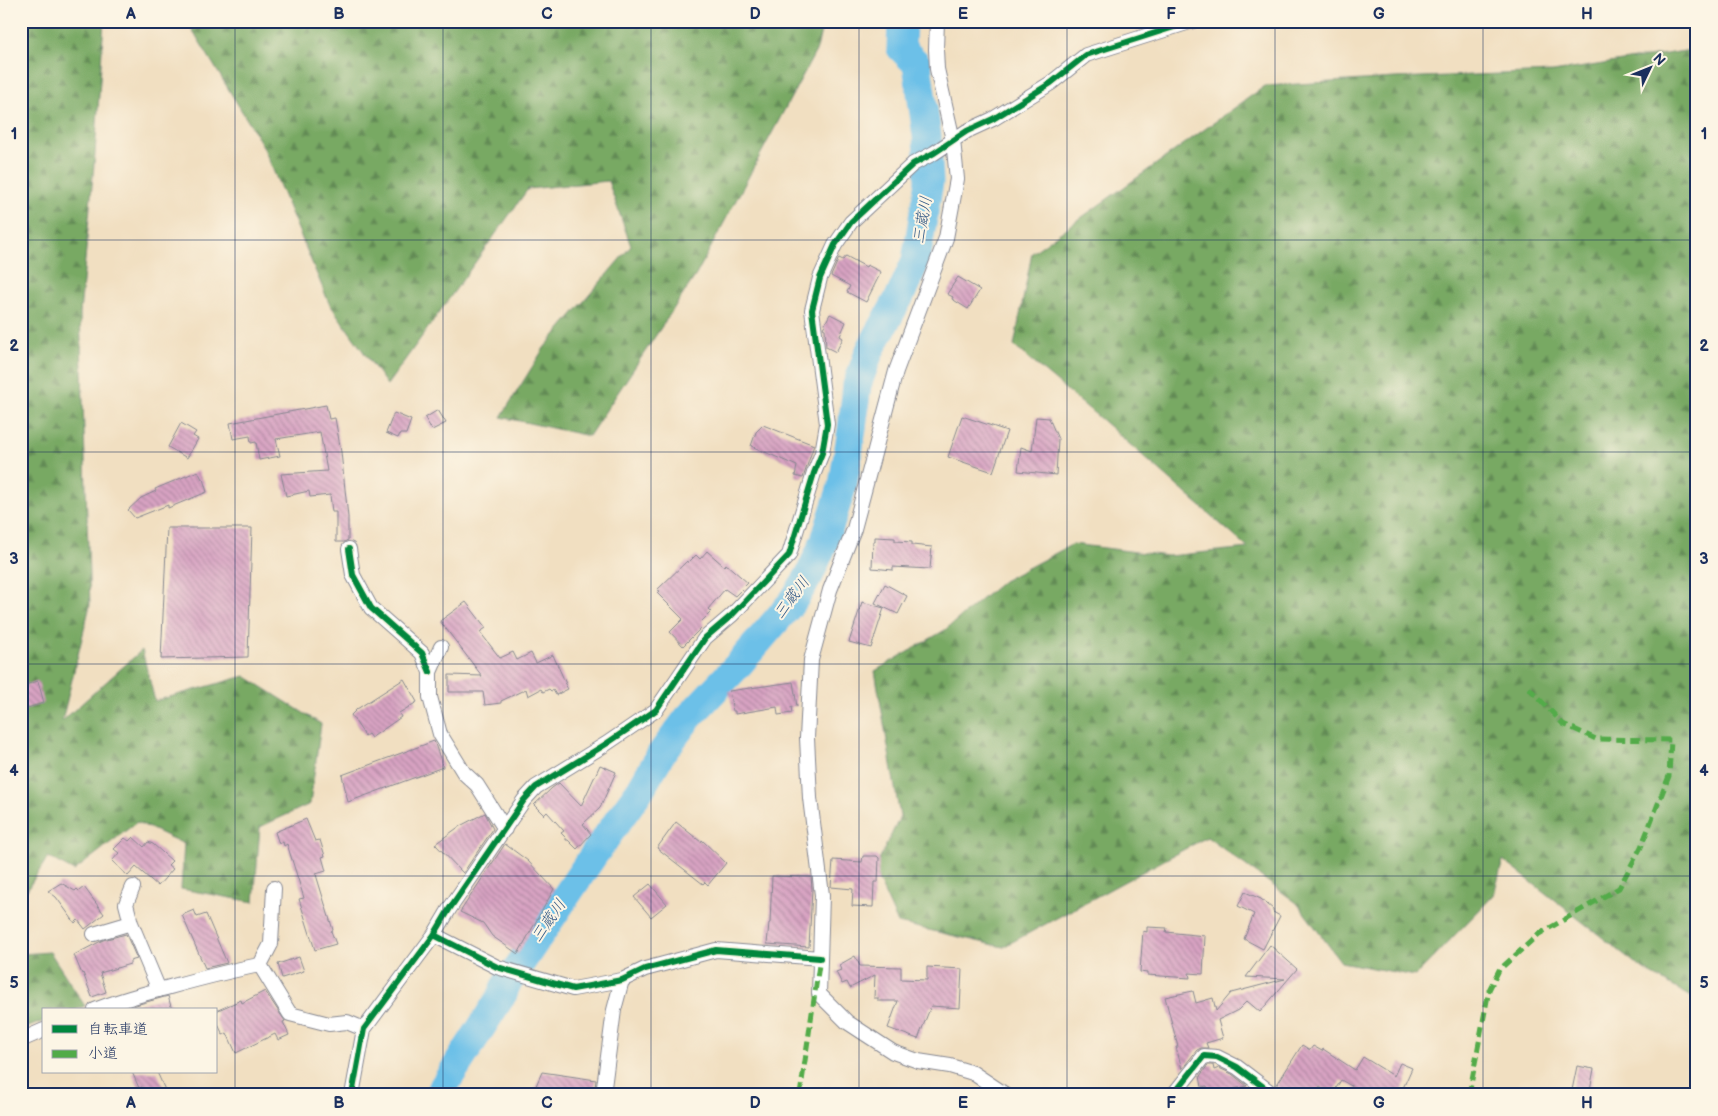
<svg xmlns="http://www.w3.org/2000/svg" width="1718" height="1116" font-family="'Balsamiq Sans','Klee One',sans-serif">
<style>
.forest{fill:url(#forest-firs);stroke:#4a6c60}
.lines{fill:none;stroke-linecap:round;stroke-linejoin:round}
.river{stroke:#6cc0e8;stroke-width:29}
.building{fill:url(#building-back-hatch)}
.minor-casing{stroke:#868790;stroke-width:16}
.minor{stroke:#fff;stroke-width:14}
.quiet{stroke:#52ab49;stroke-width:5;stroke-dasharray:10 5;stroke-linecap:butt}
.cycleway-casing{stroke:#fcf5e5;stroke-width:9}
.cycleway{stroke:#00873e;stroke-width:6}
.grid{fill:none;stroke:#1b2f5e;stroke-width:1;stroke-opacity:0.55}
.labels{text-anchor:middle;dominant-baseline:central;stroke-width:4;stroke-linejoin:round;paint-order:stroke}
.water-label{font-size:16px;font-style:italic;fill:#335a87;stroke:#fcf5e5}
.neatline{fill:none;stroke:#1b2f5e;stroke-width:2}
.grid-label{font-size:16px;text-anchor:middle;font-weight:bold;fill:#1b2f5e}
</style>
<defs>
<pattern id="forest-firs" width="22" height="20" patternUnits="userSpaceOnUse" patternTransform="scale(1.25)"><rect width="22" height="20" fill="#78a963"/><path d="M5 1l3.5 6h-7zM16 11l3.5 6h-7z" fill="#628a55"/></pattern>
<pattern id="building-back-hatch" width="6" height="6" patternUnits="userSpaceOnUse" patternTransform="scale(1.25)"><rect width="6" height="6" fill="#d8a3c2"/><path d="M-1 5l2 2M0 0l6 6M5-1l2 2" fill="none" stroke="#ae85a1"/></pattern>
</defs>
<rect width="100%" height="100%" fill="#fcf5e5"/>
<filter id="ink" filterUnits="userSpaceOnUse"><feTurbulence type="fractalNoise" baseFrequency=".02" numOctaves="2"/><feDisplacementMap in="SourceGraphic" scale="10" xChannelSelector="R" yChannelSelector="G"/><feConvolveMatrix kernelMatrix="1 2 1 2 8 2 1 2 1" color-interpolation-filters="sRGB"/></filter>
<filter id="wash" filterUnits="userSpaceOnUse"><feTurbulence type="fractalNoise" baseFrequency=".0096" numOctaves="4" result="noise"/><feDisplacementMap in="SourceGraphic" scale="20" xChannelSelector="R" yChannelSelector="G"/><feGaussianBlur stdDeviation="1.12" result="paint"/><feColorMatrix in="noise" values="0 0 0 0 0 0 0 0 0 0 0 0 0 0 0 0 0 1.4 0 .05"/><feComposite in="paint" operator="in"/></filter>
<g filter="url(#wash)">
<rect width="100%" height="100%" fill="#f1dfc1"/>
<path class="forest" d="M21,21h83l-9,133 -15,159 10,292 -28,116 80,-71 13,51 90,-25 76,48 -11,80 -50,23 -6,75 -73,-13 3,-45 -47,-22 -63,49 -26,-14 -21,33 -6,5z
M187,21h636l-6,28 -121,226 -107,161 -88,-19 43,-69 87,-102 -23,-65 -80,8 -141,196 -58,-82 -66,-157z
M1697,49v951l-53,-30 -141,-110 -9,35 -79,81 -74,-14 -44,-59 -90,-66 -204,110 -105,-24 -24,-53 26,-53 -25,-146 70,-41 58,-49 70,-37 95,12 80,-8 -146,-128 -88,-74 18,-93 233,-167 130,-8 158,-6z
M50,952l35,54 -10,4h-31v11l-23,9v-76z"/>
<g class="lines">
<path class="river" d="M438,1095l66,-103v-4l91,-135 45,-63 21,-36 27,-36 51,-54 54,-63 16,-25 16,-36 18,-56 9,-55 5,-44 13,-35 31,-56 15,-34 13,-78 -2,-46 -10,-72 -16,-16 1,-27"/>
</g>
<g id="blocks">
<path class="building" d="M846,256l20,11 1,-2 14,7 -15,30 -19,-10 3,-6 -19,-10 8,-18 4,2z
M958,277l22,13 -12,19 -16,-10 1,-2 -6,-3z
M830,314l16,8 -6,14 3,2 -7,14 -10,-5 -1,-18 -2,-1z
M326,405l3,14 6,-1 6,34 7,65v23l-4,2h-8v-30h-4l-2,-17 -20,2 -1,-6 -23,5 -5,-22 46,-3 -7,-39 -44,7 4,17 -21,4 -3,-18 -5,1 -1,-7 -17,3 -3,-16z
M438,410l8,13 -14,7 -7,-12z
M394,413l17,7 -5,14h-6l-2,4 -12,-5z
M962,416l45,15 -14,41 -45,-15z
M1036,417l13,1 9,21 -2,36 -38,-4 3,-24 11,4z
M181,423l15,9 -3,4 5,3 -11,19 -19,-11z
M763,425l51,20 -11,33 -8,-2 2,-10 -46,-20 5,-14z
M198,471l4,8h1l4,13 -39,16v-3l-33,13 -7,-8 13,-12 15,-7 -1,-2z
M167,528h85l-4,129 -87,2z
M875,537l20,1v3l17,1v3l20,2 -2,22 -37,-2v3l-21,-2 1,-27h2z
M707,551l17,15 2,-2 22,19 -13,13 -10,-7 -17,20 3,3 -9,9 3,3 -22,22 -13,-14 13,-13 -26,-26 2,-2 -2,-1 30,-29 1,2 8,-8 4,4z
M885,584l22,12 -9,18 -23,-11z
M466,602l20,26 -6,4 20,26 13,-6 4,8 14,-7 5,10 17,-8 13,29h-1l3,5 -12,6 -3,-5 -2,1 -2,-2 -6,3 -2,-3 -13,7 -2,-7 -25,12v2l-16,2 -2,-13h-34v-17l33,1 -42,-55z
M862,602l22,6 -13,40 -22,-6z
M404,679l13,23 -18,11 2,4 -30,21 -3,-4 -3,2 -14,-21 6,-6z
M38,681l6,22 -23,7v-24z
M793,682l4,24 -6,1 1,6 -14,2 -1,-8 -42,7v-3h-2l-4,-20z
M434,741l9,26 -95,35 -6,-27z
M600,765l16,7 -16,36 -17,16 8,10 -14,15 -9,-9h-2v-2l-5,-5 3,-2 -17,-19 -3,3 -10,-10 18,-17 7,-5 22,23z
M485,813l8,16 -30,44 -28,-29 25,-18z
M306,819l9,22 5,-1 5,16 -3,1 4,14 -10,3 1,4 16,52 -2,1 5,13 -21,6 -16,-51 5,-1 -17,-54 -3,2 -1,-4 -4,2 -4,-12z
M676,822l25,20 1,-2 24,23 -18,22 -3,-3 -2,2 -46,-36z
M133,837l11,10 4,-5 5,2 19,17 -4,4 5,4 -15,17 -22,-19 -8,9 -16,-15 7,-8 -5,-4 11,-11 4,3z
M505,844l23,17 26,28 -36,65 -26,-18 -9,-13 -23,-11z
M863,856h14l2,2 -1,24h-4l-1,25 -21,-1 1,-17 -22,-2 2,-27 29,2z
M772,876l39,1 1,12 -3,58 -42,-3 2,-21h1z
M61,883l14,8 2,-2 2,2 5,-4 20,27 -19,15 -7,-9 -3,3 -19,-26 -8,-6z
M650,884l17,20 -16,13 -17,-20z
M1245,892l16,7 12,10v3l7,4 -17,33 -19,-10 10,-25 -16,-8z
M194,910l3,7 9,-3 21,49 -22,5 -23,-53z
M1147,927l20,1 -1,4 39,4 -2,38 -14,-1 1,5 -43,-3v-2l-7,-1 3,-41 4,1z
M126,934l11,25 -7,2v3l-30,9 6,19 -14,5 -9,-24 -1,1 -8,-19 29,-15z
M1270,945l27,24 -37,43 -13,-11 -9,9 -20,10 5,18 -17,5 2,5h-7l-4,2 -15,19 -6,-22h2l-13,-50 28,-6 3,12 17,-5 3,13 15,-18 54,-14 -39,-2z
M855,956l5,10 41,1v12l26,1v-13l35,2 -2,39 -29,-2 -13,33 -30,-11 10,-27h-20v-3h-4l1,-23 -25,13 -3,-6 -5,2 -6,-12 5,-2 -2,-5z
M299,957l5,14 -22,7 -4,-14z
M265,991l20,30 -2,1 6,13 -11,5 -3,-6 -39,19 -9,-20 -4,2 -7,-15v-9l25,-11 1,3z
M168,996l4,14h-50l17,-6z
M1302,1045l8,5 3,-4 9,5 1,-2 32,21 8,-13 31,19 6,-13 12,5 -12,27h-33l-26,-15 -9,15 -12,-8 -5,8h-32l-1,-4 -6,-5z
M1208,1065h5l1,5 5,-2 13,6 15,12 -38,9 -2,-9 -5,1 -2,-11z
M1577,1066l17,3 -5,26h-18z
M132,1072h25l8,18 -11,5h-9l-3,-8 -3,1z
M542,1072l54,8 -2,15h-62z"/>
</g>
</g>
<g filter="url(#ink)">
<use href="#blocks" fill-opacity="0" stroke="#868790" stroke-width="1"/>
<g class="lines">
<defs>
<path id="minor" d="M937,21l-1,28 1,20 16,71 4,39 -11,59 -50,133 -42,158 -24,61 -19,70 -4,78 3,60 12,97 -3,99 28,28 46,30 25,9 32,5 23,7 33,22
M349,549l4,26 18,33 51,45 8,19
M441,647l-11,25v25l10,37 24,39 13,12 28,44
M133,887l-7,17 5,19 28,67
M94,934l37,-11
M434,935l63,32 76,22 49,-9 23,-11 71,-19 104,8
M260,965l11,-21 3,-56
M95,1010c22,-9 44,-15 67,-21 33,-9 65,-18 98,-24l30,49 39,10 18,-2 17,7
M21,1040l23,-10
M352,1095l12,-66 70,-94 16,-27 74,-108 12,-13 70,-43 50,-34 49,-72 27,-23 57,-60 25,-82 8,-20 5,-29 -15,-114 8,-32 15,-33 16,-23 62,-58 21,-11 33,-22 26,-12 58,-36 35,-28 107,-34
M603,1095l11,-85 8,-30
M1173,1095l31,-39 13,1 20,10 37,28"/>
</defs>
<use href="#minor" class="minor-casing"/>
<use href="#minor" class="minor"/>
<path class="quiet" d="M1244,1094v1
M800,1095l20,-137
M1469,1095l20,-105 10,-20 40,-36 80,-46 22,-41 28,-71 2,-36 -75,-1 -33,-15 -35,-37"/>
<defs>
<path id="cycleway" d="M349,549l4,26 18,33 51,45 8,19
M434,935l63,32 76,22 49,-9 23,-11 71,-19 104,8
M352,1095l12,-66 70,-94 16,-27 74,-108 12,-13 70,-43 50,-34 49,-72 27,-23 57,-60 25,-82 8,-20 5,-29 -15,-114 8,-32 15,-33 16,-23 62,-58 21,-11 33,-22 26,-12 58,-36 35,-28 107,-34
M1173,1095l31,-39 13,1 20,10 37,28"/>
</defs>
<use href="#cycleway" class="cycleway-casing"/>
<use href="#cycleway" class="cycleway"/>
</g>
</g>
<path class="grid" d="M235,21v1074M443,21v1074M651,21v1074M859,21v1074M1067,21v1074M1275,21v1074M1483,21v1074M21,240h1676M21,452h1676M21,664h1676M21,876h1676"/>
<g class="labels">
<g class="water-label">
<text transform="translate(923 220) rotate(-80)">三蔵川</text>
<text transform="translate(792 598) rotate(-53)">三蔵川</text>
<text transform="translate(549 921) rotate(-55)">三蔵川</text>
</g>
</g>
<rect width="1718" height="1116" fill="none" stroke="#fcf5e5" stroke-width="55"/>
<rect x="42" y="1008" width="175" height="65" fill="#fcf5e5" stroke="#a2a6af"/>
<rect x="52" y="1025" width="25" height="8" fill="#00873e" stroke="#a2a6af"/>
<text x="88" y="1034" font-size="15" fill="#1b2f5e">自転車道</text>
<rect x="52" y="1050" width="25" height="8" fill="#52ab49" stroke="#a2a6af"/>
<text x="88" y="1058" font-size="15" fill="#1b2f5e">小道</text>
<g transform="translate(1650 68) rotate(47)" stroke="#fcf5e5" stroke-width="4" paint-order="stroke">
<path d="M0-4L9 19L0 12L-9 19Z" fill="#1b2f5e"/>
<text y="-8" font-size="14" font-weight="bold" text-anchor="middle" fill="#1b2f5e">N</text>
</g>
<rect x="28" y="28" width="1662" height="1060" class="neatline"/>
<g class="grid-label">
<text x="131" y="19">A</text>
<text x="339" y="19">B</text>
<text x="547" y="19">C</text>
<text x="755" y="19">D</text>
<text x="963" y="19">E</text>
<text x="1171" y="19">F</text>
<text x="1379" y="19">G</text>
<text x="1587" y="19">H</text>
<text x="14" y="139">1</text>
<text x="1704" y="139">1</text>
<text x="14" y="351">2</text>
<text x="1704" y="351">2</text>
<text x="14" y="564">3</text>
<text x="1704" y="564">3</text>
<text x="14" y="776">4</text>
<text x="1704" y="776">4</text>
<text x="14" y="988">5</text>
<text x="1704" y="988">5</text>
<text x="131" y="1108">A</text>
<text x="339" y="1108">B</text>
<text x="547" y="1108">C</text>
<text x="755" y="1108">D</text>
<text x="963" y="1108">E</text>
<text x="1171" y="1108">F</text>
<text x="1379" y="1108">G</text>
<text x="1587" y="1108">H</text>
</g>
</svg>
